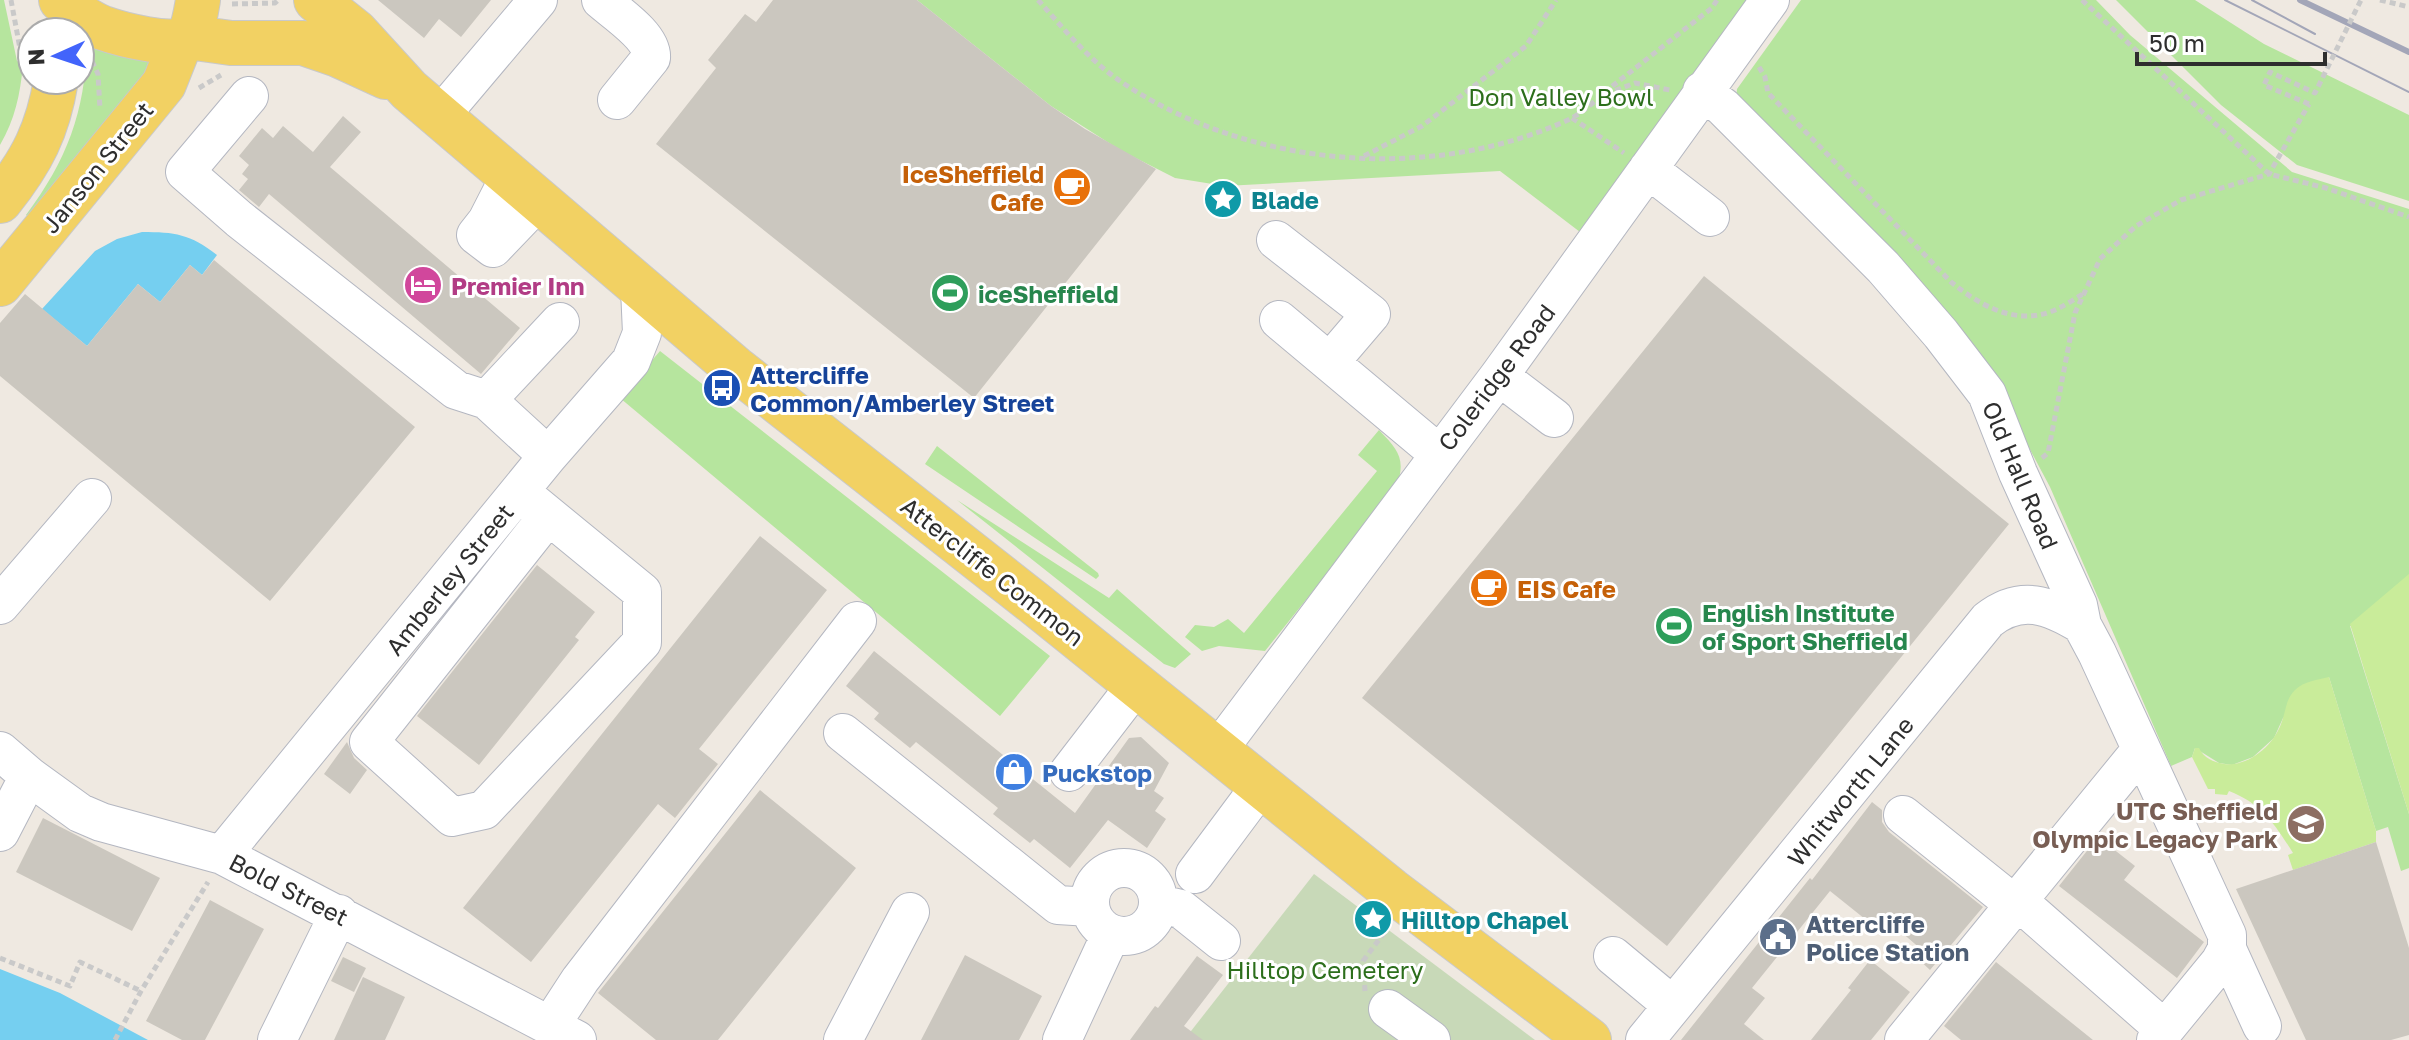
<svg xmlns="http://www.w3.org/2000/svg" width="2409" height="1040" font-family="'Golos Text',sans-serif">
<style>
.green{fill:#b6e59e}
.cemetery{fill:#c8d9b8}
.pitch{fill:#c9ec9a}
.water{fill:#75cff0}
.building{fill:#cbc7bf}
.lines{fill:none;stroke-linecap:round;stroke-linejoin:round}
.minor-casing{stroke:#b4b7c1;stroke-width:40}
.major-casing{stroke:#c9c9c9;stroke-width:46}
.path{stroke:#c9c9c9;stroke-width:5;stroke-dasharray:6 4;stroke-linecap:butt}
.minor{stroke:#fff;stroke-width:38}
.major{stroke:#f2d163;stroke-width:44}
.tram{stroke:#a3a6b8;stroke-width:2}
.rail{stroke:#a3a6b8;stroke-width:6}
.path-bridge{stroke:#c9c9c9;stroke-width:5;stroke-dasharray:6 4;stroke-linecap:butt}
.labels{text-anchor:middle;dominant-baseline:central;stroke-width:6;stroke-linejoin:round;paint-order:stroke}
.park-label{font-size:24px;fill:#2c6e1b;stroke:#fff}
.street-label{font-size:24px;fill:#2e2e2e;stroke:#fff}
.food-label{font-size:24px;font-weight:bold;fill:#c56008;stroke:#fff;text-anchor:end}
.culture-label{font-size:24px;font-weight:bold;fill:#0d838f;stroke:#fff;text-anchor:start}
.hotel-label{font-size:24px;font-weight:bold;fill:#b23c85;stroke:#fff;text-anchor:start}
.leisure-label{font-size:24px;font-weight:bold;fill:#27864d;stroke:#fff;text-anchor:start}
.transit-label{font-size:24px;font-weight:bold;fill:#164399;stroke:#fff;text-anchor:start}
.shop-label{font-size:24px;font-weight:bold;fill:#366cbe;stroke:#fff;text-anchor:start}
.education-label{font-size:24px;font-weight:bold;fill:#785e54;stroke:#fff;text-anchor:end}
.service-label{font-size:24px;font-weight:bold;fill:#4e5e75;stroke:#fff;text-anchor:start}
</style>
<rect width="100%" height="100%" fill="#efe9e1"/>
<path class="green" d="M0,0h4l13,61 6,4c-3,30 -8,54 -23,80z
M917,0h832l-169,232 -80,-61 -275,15 -50,-8 -55,-28 -69,-44z
M1801,0h295l34,35 162,137 117,37v406l-59,11 59,188v54l-8,3 -13,-44 -12,4 -47,-154 -46,41 -9,20 -21,19 -21,8 -13,-2 -24,-15 -3,9 -21,9 -121,-279 -63,-118 -251,-268 1,-12z
M2116,0h79l69,44 145,71v86l-112,-36 -76,-60z
M87,44l63,16v11l-119,147 -5,-3c41,-55 59,-103 61,-171z
M660,351l390,305 -50,60 -380,-318z
M1379,430c19,20 27,28 18,56l-132,165 -46,-5 -17,5 -17,-14 10,-12 19,2 14,-8 16,14 133,-162 -19,-16z
M937,446l161,127 1,3 -3,3 -171,-115z
M957,500l152,98 8,-9 74,65 -16,14 -11,-4z"/>
<path class="cemetery" d="M1314,874l221,166h-351z"/>
<path class="pitch" d="M2409,574v240l-59,-190z
M2329,677l47,154v11l-83,28 -5,-15 5,-2c-19,-30 -31,-49 -64,-62l-2,4 -12,-1v-5h-7l-16,-32 3,-9h4c5,10 14,14 25,16 24,3 49,-18 57,-40 5,-12 4,-24 14,-34 9,-9 23,-10 34,-13z"/>
<path class="water" d="M142,232c33,0 48,2 75,23l-15,20 -12,-10 -30,37 -22,-18 -51,62 -45,-37 53,-58 22,-12z
M0,969l60,24 88,47h-148z"/>
<path class="building" d="M378,0h113l-30,37 -22,-18 -15,19z
M773,0h144l134,106 34,23 71,40 -182,229 -318,-254 60,-76 -8,-8 37,-46 11,8z
M343,116l18,16 -31,35 190,161 -39,46 -212,-180 -10,13 -20,-17 9,-11 -6,-5 7,-9 -10,-9 23,-28 11,10 10,-12 30,26z
M214,260l201,167 -145,174 -270,-225v-53l25,-29 62,52 51,-62 22,18 30,-37 12,10z
M1704,276l305,248 -342,422 -305,-248z
M760,536l67,54 -128,159 19,15 -43,54 -17,-14 -127,158 -68,-54z
M537,565l58,47 -20,25 4,3 -100,125 -62,-49z
M874,651l201,162 54,-75 12,-1 28,26 -15,28 10,7 -9,13 11,8 -19,29 -39,-28 -38,48 -36,-29 -4,4 -37,-29 5,-6 -82,-66 -6,6 -36,-29 5,-6 -33,-27z
M347,742l7,16 13,12 -17,24 -26,-20z
M760,790l96,78 -138,172h-62l-58,-47z
M1872,802l10,8v12l7,10 94,75 -53,63 -14,-13 6,-7 -29,-25 -8,10 -55,-44 -78,97 13,10 -21,26 20,16h-83l129,-162 2,2z
M43,818l117,60 -28,53 -116,-59z
M2098,837l37,29 -11,14 80,62 -27,36 -118,-92z
M2376,842l33,106v87l-18,5h-85l-70,-151z
M210,900l54,29 -59,111h-23l-36,-19z
M965,955l77,41 -23,44h-98z
M1197,956l26,19 -39,51 19,14h-73l25,-34 3,2z
M343,957l23,11 -12,24 -23,-11z
M1870,960l40,32 -39,48h-60l40,-50 -3,-2z
M1996,962l97,78h-132l-17,-14z
M363,977l42,20 -20,43h-51z"/>
<g class="lines">
<defs>
<path id="minor" d="M601,0c15,13 52,37 50,58l-34,42
M1702,91l21,16 160,160 58,67 46,60 31,79 60,132 4,20 15,28 130,282v14l-7,13 -64,78
M249,96l-64,76 54,47 217,171 31,10 61,56
M440,116l98,-116
M1648,169l62,48
M510,176l-23,45 -11,14 17,13 46,-48
M1276,240l95,74 -41,48
M1279,320l160,134
M1499,376l55,42
M487,400l73,-78
M520,492l122,100v50l-158,168 -32,7 -83,-75 179,-226
M0,605l92,-107
M843,733l215,172 32,2
M1218,750l281,-374 271,-376
M0,751l29,25 51,37 21,9 121,33 355,185
M1069,772l67,-87
M1903,815l111,89
M0,832l29,-56
M222,855l326,-399 83,-95 11,-28 -2,-44
M1090 902a34 34 0 1 1 68 0a34 34 0 1 1-68 0Z
M1195,874l67,-90
M2017,900l147,129
M1159,904l22,5 40,32
M2227,949l35,77
M1613,956l59,49
M1388,1009l43,31
M550,1026l30,-46 277,-359
M277,1040l62,-126
M843,1040l67,-128
M1062,1040l49,-106
M1645,1040l343,-420c33,-26 61,-15 94,5
M1904,1040l237,-290"/>
<path id="major" d="M61,0c12,11 27,22 42,28 14,5 75,22 85,8 6,-9 8,-25 10,-36
M316,0l40,32 53,58 326,278 298,234 358,288 198,150
M188,37l43,6h72l35,12 48,22
M0,201c32,-40 48,-71 56,-121
M0,284l164,-200 17,-43"/>
</defs>
<use href="#minor" class="minor-casing"/>
<use href="#major" class="major-casing"/>
<path class="path" d="M11,0l10,54 11,1
M1038,0c25,28 51,60 82,81 126,86 308,103 448,39 15,-7 30,-22 43,-33 34,-26 67,-53 101,-79l5,-8
M2082,0l187,174 57,14 83,29
M2380,0l29,7
M232,4l43,-1 3,-3
M92,61l6,13 2,35
M1759,67l6,10 3,16 183,189c27,22 62,43 99,30 11,-4 23,-12 33,-18
M199,88l22,-13
M1606,94l29,-11 35,7
M1572,118l52,35
M1364,156l58,-30 104,-80 30,-46
M2042,458l6,-5 27,-140 25,-54 36,-33 45,-26 88,-26 40,-70
M0,958l70,28 10,-24 61,29
M1365,991l-2,-30 24,-32
M115,1040l26,-49 67,-109"/>
<use href="#minor" class="minor"/>
<use href="#major" class="major"/>
<path class="tram" d="M2225,0l184,92
M2252,0l63,34"/>
<path class="rail" d="M2300,0l109,52"/>
<path class="path-bridge" d="M2309,104l-45,-19 6,-13 45,21 46,-93"/>
</g>
<defs>
<symbol id="cafe-disc" viewBox="-11 -11 22 22"><circle r="9.5" fill="#e8710a" stroke="#fff"/><path d="M-5.5-4.5H6V0H3Q3 3.5 0 3.5H-2.5Q-5.5 3.5-5.5 0ZM3-3.2v2h1.7v-2ZM-6 4.5H4V6H-6Z" fill="#fff"/></symbol>
<symbol id="sight-disc" viewBox="-11 -11 22 22"><circle r="9.5" fill="#0f9aa8" stroke="#fff"/><path d="M0-6L1.8-2.2L6-1.7L2.9 1.2L3.7 5.4L0 3.3L-3.7 5.4L-2.9 1.2L-6-1.7L-1.8-2.2Z" fill="#fff"/></symbol>
<symbol id="hotel-disc" viewBox="-11 -11 22 22"><circle r="9.5" fill="#d1479c" stroke="#fff"/><path d="M-6-4.5h1.5V1H6V5H4.5V3h-9V5H-6ZM-4 0a1.8 1.8 0 1 1 3.6 0ZM.5 0V-2.5h3Q6-2.5 6 0Z" fill="#fff"/></symbol>
<symbol id="stadium-disc" viewBox="-11 -11 22 22"><circle r="9.5" fill="#2e9e5b" stroke="#fff"/><path d="M0-5a6.5 5 0 1 0 0 10a6.5 5 0 1 0 0-10ZM-3.5-1.8h7v3.6h-7Z" fill="#fff"/></symbol>
<symbol id="bus-disc" viewBox="-11 -11 22 22"><circle r="9.5" fill="#1a4fb4" stroke="#fff"/><path d="M-5-6H5V4H4V6H2V4H-2V6H-4V4H-5ZM-3.5-4V0h7V-4ZM-3.5 1.2v1.5H-2V1.2ZM2 1.2v1.5H3.5V1.2Z" fill="#fff"/></symbol>
<symbol id="shop-disc" viewBox="-11 -11 22 22"><circle r="9.5" fill="#3f7fe0" stroke="#fff"/><path d="M-5-2.5h2.3a2.7 3.5 0 0 1 5.4 0H5L5.5 6h-11ZM-1.5-2.5h3a1.5 2.3 0 0 0-3 0Z" fill="#fff"/></symbol>
<symbol id="school-disc" viewBox="-11 -11 22 22"><circle r="9.5" fill="#8d6e63" stroke="#fff"/><path d="M0-5L7-2L0 1L-7-2ZM-4 1L0 2.5L4 1V4Q0 6-4 4Z" fill="#fff"/></symbol>
<symbol id="civic-disc" viewBox="-11 -11 22 22"><circle r="9.5" fill="#5c6f8a" stroke="#fff"/><path d="M-.6-6.5H3V-4.5H.6V-3L4-1V1h2V6H-6V1h2V-1L-.6-3ZM-1.2 2.5V6h2.4V2.5Z" fill="#fff"/></symbol>
</defs>
<g fill-rule="evenodd">
<use href="#cafe-disc" x="1050" y="165" width="44" height="44"/>
<use href="#sight-disc" x="1201" y="177" width="44" height="44"/>
<use href="#hotel-disc" x="401" y="263" width="44" height="44"/>
<use href="#stadium-disc" x="928" y="271" width="44" height="44"/>
<use href="#bus-disc" x="700" y="366" width="44" height="44"/>
<use href="#cafe-disc" x="1467" y="566" width="44" height="44"/>
<use href="#stadium-disc" x="1652" y="604" width="44" height="44"/>
<use href="#shop-disc" x="992" y="750" width="44" height="44"/>
<use href="#school-disc" x="2284" y="802" width="44" height="44"/>
<use href="#sight-disc" x="1351" y="897" width="44" height="44"/>
<use href="#civic-disc" x="1756" y="915" width="44" height="44"/>
</g>
<g class="labels">
<g class="park-label">
<text x="1561" y="96">Don Valley Bowl</text>
<text x="1325" y="969">Hilltop Cemetery</text>
</g>
<g class="street-label">
<text transform="translate(97 167) rotate(-51)">Janson Street</text>
<text transform="translate(1496 377) rotate(-53)">Coleridge Road</text>
<text transform="translate(2021 475) rotate(67)">Old Hall Road</text>
<text transform="translate(993 571) rotate(38)">Attercliffe Common</text>
<text transform="translate(449 579) rotate(-51)">Amberley Street</text>
<text transform="translate(1850 791) rotate(-51)">Whitworth Lane</text>
<text transform="translate(289 889) rotate(27)">Bold Street</text>
</g>
<g class="food-label">
<text x="1044" y="173">IceSheffield<tspan x="1044" dy="28">Cafe</tspan></text>
<text x="1517" y="588" text-anchor="start">EIS Cafe</text>
</g>
<g class="culture-label">
<text x="1251" y="199">Blade</text>
<text x="1401" y="919">Hilltop Chapel</text>
</g>
<g class="hotel-label">
<text x="451" y="285">Premier Inn</text>
</g>
<g class="leisure-label">
<text x="978" y="293">iceSheffield</text>
<text x="1702" y="612">English Institute<tspan x="1702" dy="28">of Sport Sheffield</tspan></text>
</g>
<g class="transit-label">
<text x="750" y="374">Attercliffe<tspan x="750" dy="28">Common/Amberley Street</tspan></text>
</g>
<g class="shop-label">
<text x="1042" y="772">Puckstop</text>
</g>
<g class="education-label">
<text x="2278" y="810">UTC Sheffield<tspan x="2278" dy="28">Olympic Legacy Park</tspan></text>
</g>
<g class="service-label">
<text x="1806" y="923">Attercliffe<tspan x="1806" dy="28">Police Station</tspan></text>
</g>
</g>
<g transform="translate(56 56) rotate(267)"><circle r="38" fill="#ffffff" stroke="#ababab" stroke-width="2"/>
<path d="M0-6L14 30L0 20L-14 30Z" fill="#4264fb"/>
<text y="-12" font-size="22" font-weight="bold" text-anchor="middle" fill="#2e2e2e">N</text>
</g>
<path d="M2137 52v12h188v-12" fill="none" stroke="#2e2e2e" stroke-width="4"/>
<text x="2149" y="52" font-size="24" fill="#2e2e2e" stroke="#ffffff" stroke-width="6" paint-order="stroke">50 m</text>
</svg>
